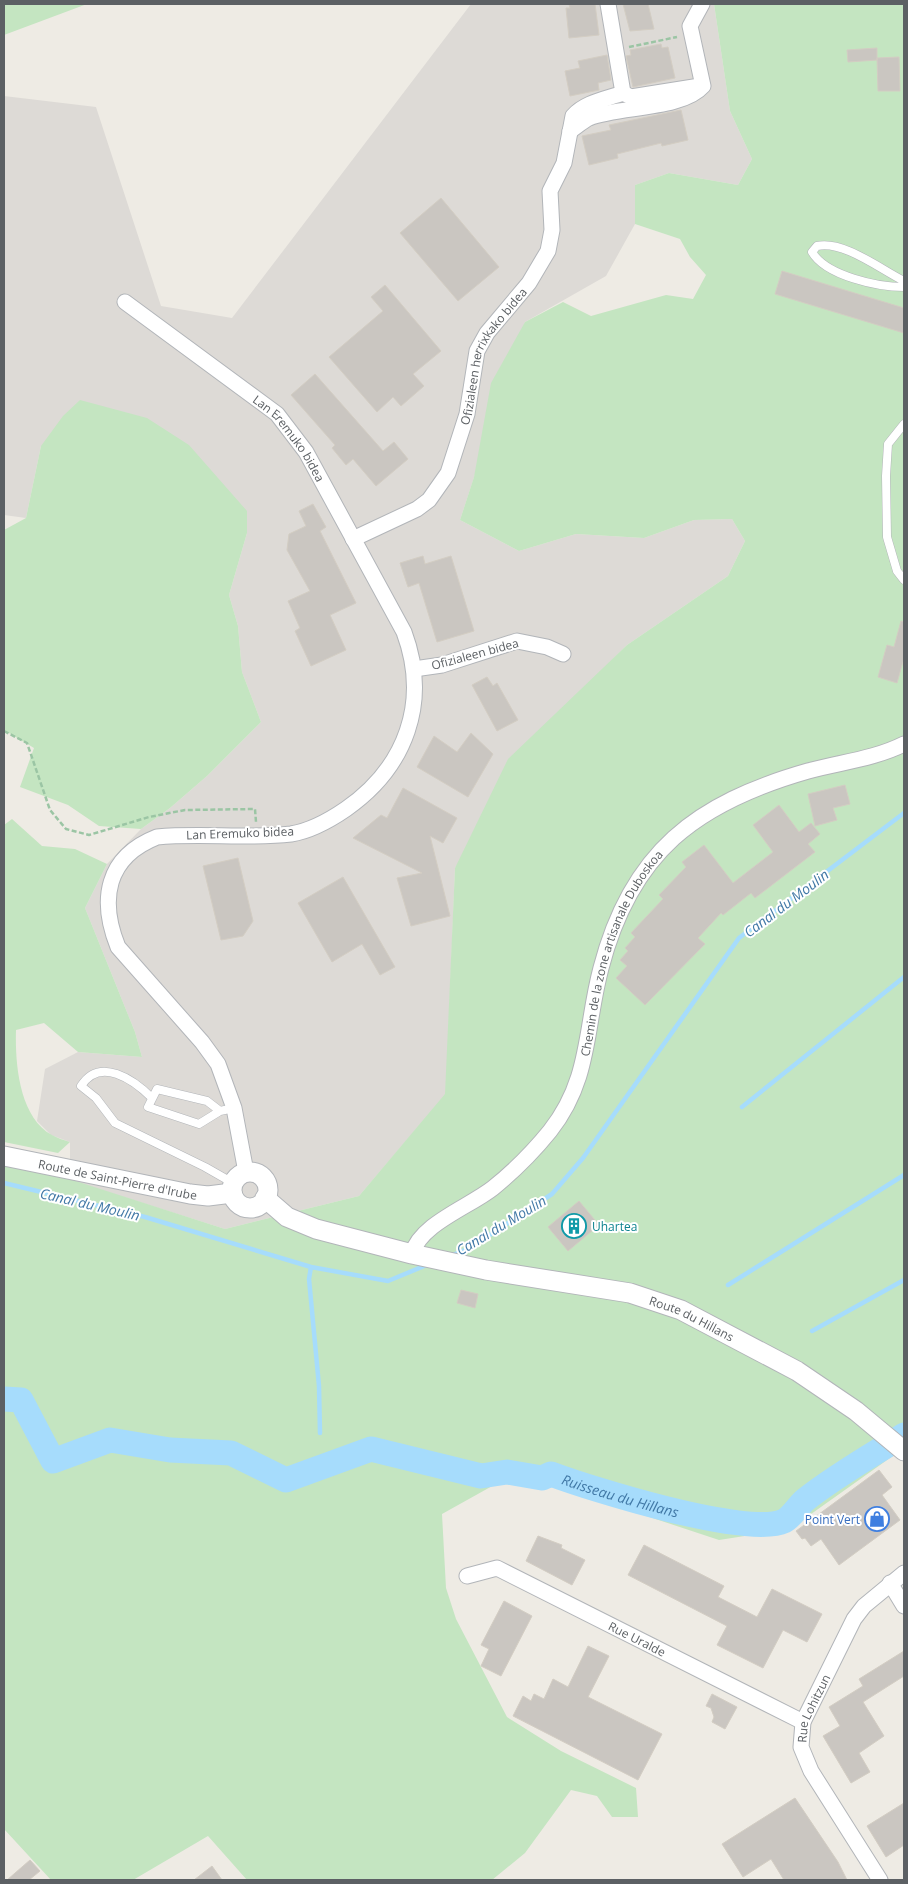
<svg xmlns="http://www.w3.org/2000/svg" width="908" height="1884" font-family="'Open Sans',sans-serif">
<style>
.industrial{fill:#dddad6}
.green{fill:#c4e5c1}
.lines{fill:none;stroke-linecap:round;stroke-linejoin:round}
.stream{stroke:#a6dcfc;stroke-width:4.5}
.river{stroke:#a6dcfc;stroke-width:25}
.building{fill:#cac6c1;stroke:#d3cdc3}
.service-casing{stroke:#b2b5b9;stroke-width:9}
.minor-casing{stroke:#b2b5b9;stroke-width:17}
.tertiary-casing{stroke:#b2b5b9;stroke-width:21}
.path{stroke:#9bc5a4;stroke-width:2.5;stroke-dasharray:5 2.5;stroke-linecap:butt}
.service{stroke:#fff;stroke-width:8}
.minor{stroke:#fff;stroke-width:15}
.tertiary{stroke:#fff;stroke-width:19}
.labels{text-anchor:middle;dominant-baseline:central;stroke-width:4;stroke-linejoin:round;paint-order:stroke}
.street-label{font-size:12px;fill:#5c6064;stroke:#fff}
.culture-label{font-size:12px;fill:#0d838f;stroke:#fff;text-anchor:start}
.shop-label{font-size:12px;fill:#366cbe;stroke:#fff;text-anchor:end}
.water-label{font-size:14px;font-style:italic;fill:#4178a6;stroke:#fff}
</style>
<rect width="100%" height="100%" fill="#eeebe4"/>
<path class="industrial" d="M471,4h243l16,107 22,48 -14,26 -69,-12 -34,12v39l-29,52 -81,46 -65,198 59,31 57,-17 68,4 50,-18 38,-1 13,22 -17,35 -101,69 -26,26 -146,197 -9,226 -87,102 -134,33 -155,-49v-38l-19,-7 -14,-14 8,-52 33,-17 64,5 -7,-25 -50,-124 22,-44 34,-35 29,-21 37,-32 54,-54 -19,-50 -4,-46 -9,-31 18,-62 -206,-87 -15,72 -22,-3v-419l92,11 65,199 71,12z"/>
<path class="green" d="M4,4h83l-83,31z
M714,4h190v1444l-114,81 -71,11 -130,-43 -47,-19 -48,7 -52,29 4,74 10,31 51,98 54,34 75,37 2,29h-26l-15,-21 -26,-6 -46,63 -33,27h-245l-39,-44 -75,44h-82l-47,-51v-671l221,71 134,-33 86,-102 10,-226 53,-109 119,-114 101,-69 17,-35 -13,-22 -38,1 -50,18 -68,-4 -57,17 -59,-31 14,-43 17,-94 34,-61 38,-20 28,14 75,-21 27,4 13,-24 -16,-18 -10,-18 -45,-15v-39l34,-12 69,12 14,-26 -22,-48z
M80,400l67,18 42,27 58,66v22l-18,62 9,31 4,46 19,50 -54,54 -37,32 -29,21 -42,-3 -31,-21 -48,-18 14,-39 -30,-18v-200l22,-12 15,-72 22,-30z
M12,819l30,27 33,3 32,15 -22,44 50,124 7,25 -64,-5 -34,-29 -28,7c-1,33 3,87 36,105 5,3 12,5 18,7l-12,11 -54,-11v-317z"/>
<g class="lines">
<path class="stream" d="M742,1107l162,-130
M4,1183l141,34 166,50 77,14 41,-17
M450,1256l20,-8 82,-54 31,-36 156,-220 165,-125
M311,1267l-2,12 10,107 1,47
M728,1285l176,-110
M812,1331l92,-51"/>
<path class="river" id="s1" d="M4,1399l17,1 32,61 57,-21 60,10 61,3 55,27 85,-31 110,27 26,-4 35,6 9,-4c40,15 197,64 233,47 8,-4 14,-15 21,-21 30,-24 67,-45 99,-65"/>
</g>
<path class="building" d="M569,4h26l4,31 -30,3 -3,-30h4z
M623,4h25l6,25 -24,2z
M661,44l1,4 6,-1 7,31 -42,9 -7,-31 5,-1 -1,-5z
M877,48v12l-29,2 -1,-12z
M607,55l4,25 -13,3 1,7 -29,6 -5,-25 15,-3 -2,-7z
M899,57l1,34h-22l-1,-33z
M681,110l7,30 -26,6 -1,-3 -44,11 1,4 -29,7 -7,-29 29,-6 -2,-5z
M441,198l58,69 -41,34 -58,-68z
M782,271l122,37v25l-129,-39z
M385,285l56,66 -28,23 11,12 -23,20 -8,-9 -16,15 -48,-55 54,-46 -12,-14z
M315,374l68,77 11,-9 14,17 -32,27 -23,-27 -7,6 -14,-17 3,-3 -44,-50z
M313,504l13,23 -6,4 36,72 -26,12 16,35 -35,16 -16,-35 5,-3 -12,-27 22,-10 -23,-41 2,-16 17,-8 -7,-15z
M423,556l2,8 26,-8 23,75 -37,11 -18,-59 -11,4 -8,-24z
M901,621l3,1v36l-7,25 -19,-6 9,-32 7,2z
M487,677l6,9 4,-3 21,37 -21,11 -25,-46z
M471,733l22,21 -25,43 -51,-30 17,-31 23,16z
M845,785l5,19 -17,4 4,12 -22,6 -7,-32z
M403,788l54,30 -14,25 -13,-7 20,80 -39,10 -14,-48 25,-5 -69,-35 28,-23 6,3z
M779,805l20,27 12,-9 9,11 -12,10 7,8 -60,46 -4,-5 -28,22 -2,-2 -23,25 7,6 -60,61 -29,-27 11,-12 -7,-6 8,-9 -3,-3 10,-11 -4,-4 32,-34 -4,-4 27,-28 -4,-5 22,-17 29,38 40,-31 -20,-27z
M238,858l15,63 -10,15 -22,4 -18,-74z
M343,877l52,90 -15,8 -18,-31 -30,18 -34,-59z
M579,1201l20,24 -31,26 -20,-24z
M461,1290l17,4 -3,14 -18,-5z
M879,1470l13,17 -10,8 18,25 -61,45 -18,-26 -10,7 -6,-8 -3,1 -6,-8z
M538,1536l24,9 -1,3 24,12 -13,25 -46,-24z
M644,1545l80,41 -6,11 39,20 15,-28 50,25 -15,28 -24,-12 -20,38 -46,-23 10,-19 -99,-51z
M504,1601l28,15 -31,60 -20,-10 8,-17 -8,-4z
M588,1646l21,10 -21,41 74,37 -24,46 -125,-64 10,-20 8,5 3,-7 10,5 9,-20 15,8z
M904,1651v25l-41,26 21,34 -25,17 11,19 -19,11 -28,-47 17,-10 -11,-19 34,-21 -4,-7z
M712,1694l25,13 -12,22 -13,-7 2,-5 -3,-9 -5,-2z
M795,1798l43,64 9,18h-63l-13,-21 -28,18 -21,-33z
M904,1803v42l-18,12 -19,-31z
M30,1860l10,11 -11,9h-22z
M212,1866l10,14h-28z"/>
<g class="lines">
<defs>
<path id="service" d="M904,281c-24,-12 -61,-41 -87,-35l-5,6c14,24 66,35 92,35
M904,424l-16,20 -2,32 1,61 10,34 7,9
M152,1098c-18,-18 -52,-42 -71,-12l15,12 19,25 90,44 28,16
M220,1111l-13,-10 -50,-12 -9,18 51,17 21,-13 14,-3"/>
<g id="minor">
<path d="M623,93l8,4 69,-11"/>
<path d="M570,131c6,-4 13,-10 19,-13 30,-12 93,-8 114,-32l-13,-60 12,-22"/>
<path id="s2" d="M125,302l152,112 29,38 98,180c26,70 2,135 -58,177 -16,11 -36,22 -55,25 -44,5 -90,-1 -134,3 -51,20 -58,63 -39,110l84,95 16,22 16,44 12,64"/>
<path id="s3" d="M353,539l64,-30 12,-9 19,-27 19,-59 10,-63 10,-18 42,-50 19,-32 4,-21 -2,-39 14,-28 9,-47c12,-14 34,-17 50,-23l-15,-89"/>
<path d="M414,669l28,-4 75,-24 30,6 16,7"/>
<path id="s4" d="M412,1254c8,-30 57,-47 81,-66 21,-17 40,-36 57,-57 41,-52 35,-103 51,-163 30,-116 95,-165 207,-197 33,-9 66,-12 96,-27"/>
<path id="s5" d="M467,1576l30,-8 306,154"/>
<path d="M890,1583l14,23"/>
<path id="s6" d="M880,1880l-69,-109 -10,-24 2,-25 51,-103 10,-13 40,-33"/>
</g>
<g id="tertiary">
<path id="s7" d="M4,1156l186,38 18,2 24,-3"/>
<circle cx="250" cy="1190" r="18"/>
<path id="s8" d="M265,1198l22,19 29,12 96,25 74,16 144,23 51,17 116,61 59,40 48,40"/>
</g>
</defs>
<use href="#service" class="service-casing"/>
<use href="#minor" class="minor-casing"/>
<use href="#tertiary" class="tertiary-casing"/>
<path class="path" d="M629,47l48,-10
M4,731l23,12 23,67 16,19 23,6 60,-18 36,-7 70,-1 1,13"/>
<use href="#service" class="service"/>
<use href="#minor" class="minor"/>
<use href="#tertiary" class="tertiary"/>
</g>
<defs>
<symbol id="building-ring" viewBox="-11 -11 22 22"><circle r="9.5" fill="#fff" stroke="#0f9aa8" stroke-width="1.5"/><path d="M-4-6H4V6H1V3H-1V6H-4ZM-2.5-4.3h1.7v1.8h-1.7ZM.8-4.3h1.7v1.8H.8ZM-2.5-1h1.7V.8h-1.7ZM.8-1h1.7V.8H.8Z" fill="#0f9aa8"/></symbol>
<symbol id="shop-ring" viewBox="-11 -11 22 22"><circle r="9.5" fill="#fff" stroke="#3f7fe0" stroke-width="1.5"/><path d="M-5-2.5h2.3a2.7 3.5 0 0 1 5.4 0H5L5.5 6h-11ZM-1.5-2.5h3a1.5 2.3 0 0 0-3 0Z" fill="#3f7fe0"/></symbol>
</defs>
<g fill-rule="evenodd">
<use href="#building-ring" x="560" y="1212" width="28" height="28"/>
<use href="#shop-ring" x="863" y="1505" width="28" height="28"/>
</g>
<g class="labels">
<g class="street-label">
<text stroke="none"><textPath href="#s3" startOffset="246">Ofizialeen herrixkako bidea</textPath></text>
<text stroke="none"><textPath href="#s2" startOffset="215">Lan Eremuko bidea</textPath></text>
<text transform="translate(475 654) rotate(-15)">Ofizialeen bidea</text>
<text transform="translate(240 833) rotate(-2)">Lan Eremuko bidea</text>
<text stroke="none"><textPath href="#s4" startOffset="381">Chemin de la zone artisanale Duboskoa</textPath></text>
<text stroke="none"><textPath href="#s7" startOffset="116">Route de Saint-Pierre d'Irube</textPath></text>
<text stroke="none"><textPath href="#s8" startOffset="448">Route du Hillans</textPath></text>
<text stroke="none"><textPath href="#s5" startOffset="188">Rue Uralde</textPath></text>
<text stroke="none"><textPath href="#s6" startOffset="196">Rue Lohitzun</textPath></text>
</g>
<g class="culture-label">
<text x="592" y="1226">Uhartea</text>
</g>
<g class="shop-label">
<text x="860" y="1519">Point Vert</text>
</g>
<g class="water-label">
<text transform="translate(786 903) rotate(-37)">Canal du Moulin</text>
<text transform="translate(90 1204) rotate(13)">Canal du Moulin</text>
<text transform="translate(501 1225) rotate(-31)">Canal du Moulin</text>
<text stroke="none"><textPath href="#s1" startOffset="678">Ruisseau du Hillans</textPath></text>
</g>
</g>
<rect width="908" height="1884" fill="none" stroke="#5c6064" stroke-width="10"/>
</svg>
